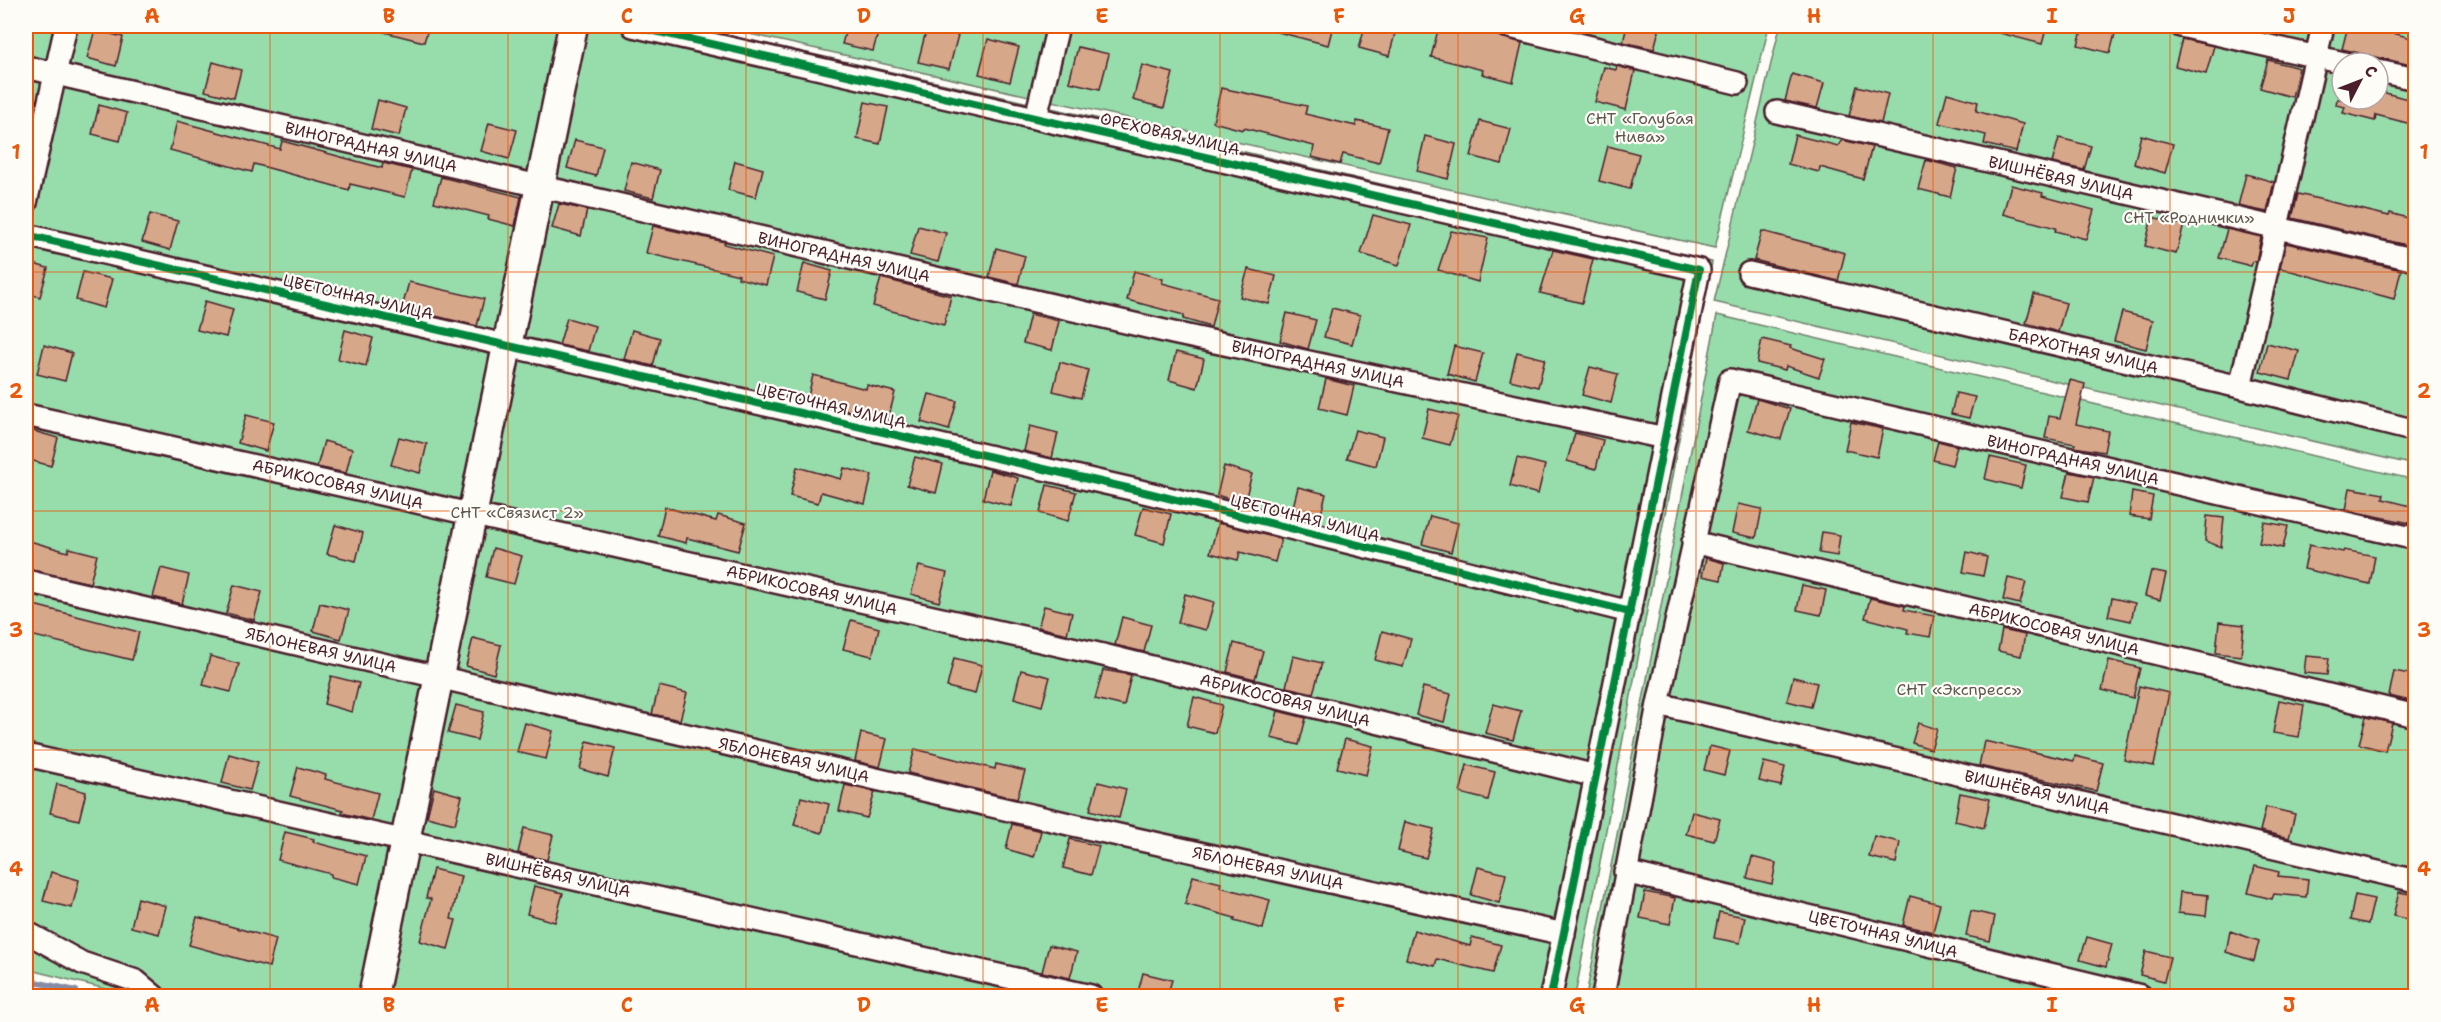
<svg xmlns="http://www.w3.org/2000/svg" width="2441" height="1022" font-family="'Shantell Sans',sans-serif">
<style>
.green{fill:#97ddab;stroke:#707e6b;stroke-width:1.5;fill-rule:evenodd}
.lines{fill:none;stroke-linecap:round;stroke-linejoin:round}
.stream{stroke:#868ba5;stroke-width:6}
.building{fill:#d7a78a;stroke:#4a1f2b;stroke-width:1.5}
.street-casing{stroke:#4a1f2b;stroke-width:26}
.secondary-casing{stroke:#4a1f2b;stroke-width:33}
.street{stroke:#fdfcf7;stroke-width:21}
.secondary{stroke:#fdfcf7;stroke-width:28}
.cycleway-casing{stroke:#fdfcf7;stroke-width:11}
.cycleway{stroke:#00873e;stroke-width:8}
.grid{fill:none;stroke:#e8590c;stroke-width:1.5;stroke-opacity:0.55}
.labels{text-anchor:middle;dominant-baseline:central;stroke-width:4.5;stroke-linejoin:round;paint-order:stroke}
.park-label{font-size:16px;fill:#615851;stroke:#fdfcf7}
.street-label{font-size:16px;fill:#4a1f2b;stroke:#fdfcf7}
.neatline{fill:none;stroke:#e8590c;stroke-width:2}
.grid-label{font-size:20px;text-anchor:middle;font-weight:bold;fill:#e8590c}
</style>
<rect width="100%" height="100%" fill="#fdfcf7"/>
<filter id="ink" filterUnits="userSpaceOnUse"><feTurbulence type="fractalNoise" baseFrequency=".0167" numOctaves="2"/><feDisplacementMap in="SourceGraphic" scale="12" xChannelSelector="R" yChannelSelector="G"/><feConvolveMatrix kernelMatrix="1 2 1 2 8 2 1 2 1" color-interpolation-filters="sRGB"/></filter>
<g filter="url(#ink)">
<path class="green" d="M26,26h661l524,118 501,118 -137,734h-1441l-108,-27z
M713,26h1056l-54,222z
M1780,26h635v439l-701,-163zM2342,63h36v36h-36z
M1717,315l698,165v516h-829z
M26,986l42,9 -42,1z"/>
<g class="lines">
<path class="stream" d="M26,980l50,11"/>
</g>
<path class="building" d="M381,26h48l-5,16 -44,-11z
M847,26h33l-7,25 -31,-7z
M1275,26h58l-5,19 -54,-14z
M1365,26h32l-8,30 -30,-8z
M1439,26h16l23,5 1,-5h15l4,10 24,7 -9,39 -31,-8 1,-4 -52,-13z
M1627,26h33l-6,23 -31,-7z
M1992,26h55l-5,18 -50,-13z
M2083,26h34l-7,27 -32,-8z
M2348,26h19l48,13 -4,26 -69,-16z
M927,27l31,8 -9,34 -31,-7z
M95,30l28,7 -7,29 -29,-8z
M988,39l31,8 -9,35 -31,-8z
M2182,39l32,7 -8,28 -31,-8z
M1078,47l31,7 -9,35 -31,-7z
M2268,60l31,8 -7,29 -32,-9z
M213,62l28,8 -7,28 -29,-7z
M1142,65l31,8 -9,35 -31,-8z
M1617,66l18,5 -9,39 -31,-8 9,-35 12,3z
M1792,74l32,9 -7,25 -32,-7z
M1857,86l31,8 -7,29 -32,-7z
M1221,88l86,18 -2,8 51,12 1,-5 31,7 -9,35 -36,-9 -3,10 -28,-7 2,-11 -70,-18 -1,2 -30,-8z
M2378,91l37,10v24l-39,-10 -1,6 -32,-8 2,-6 -9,-2 1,-6h41z
M1947,93l31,9 -2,9 47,13 -7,28 -32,-8 2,-9 -47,-12z
M378,100l28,8 -7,28 -28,-7z
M865,102l23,5 -8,37 -23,-5z
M99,105l28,8 -7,28 -28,-7z
M177,121l103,28 2,-8 100,27 1,-5 29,7 -7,27 -55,-13 -1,6 -95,-26 -2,8 -82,-22z
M1480,121l31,8 -9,35 -31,-8z
M489,123l28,7 -8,29 -28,-8z
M1795,135l43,11 4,-6 30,7 -9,32 -43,-12 -1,5 -31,-8z
M2141,135l32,9 -8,29 -31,-9z
M1425,136l31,8 -8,35 -31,-8z
M2059,138l32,8 -7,24 -32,-7z
M575,140l28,7 -7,29 -29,-8z
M1608,146l31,8 -9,35 -31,-8z
M1926,160l31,8 -7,29 -32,-8z
M735,161l28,8 -7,28 -28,-7z
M631,162l29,8 -7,28 -29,-7z
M2246,174l28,8 -7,30 -29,-6z
M441,177l80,20 -6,29 -27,-7 1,-3 -55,-14z
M2011,185l32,8 -1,3 52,14 -8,29 -31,-8 1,-3 -53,-14z
M2298,194l91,22 1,-3 25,7v27l-123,-29z
M559,204l28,6 -6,26 -29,-8z
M150,214l28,7 -8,29 -28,-8z
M1373,215l38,10 -12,40 -38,-11z
M2152,217l32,8 -8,29 -31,-8z
M653,226l72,16 -1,2 49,13 -7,28 -28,-7 1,-3 -93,-22z
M918,226l28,7 -8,29 -28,-7z
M2227,229l34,8 -5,25 -3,-1 -2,5 -32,-8z
M1451,231l37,7 -10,44 -40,-12z
M1762,231l83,22 -7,28 -84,-21z
M2286,243l115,27 -7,29 -114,-31z
M996,248l29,8 -7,28 -29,-7z
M1553,250l40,9 -11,44 -42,-10z
M26,262l22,6 -8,29 -14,-4z
M804,263l28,8 -7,28 -28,-7z
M1248,269l28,7 -7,28 -29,-7z
M1134,271l29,8 -1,4 56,15 -7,29 -28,-8 1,-4 -57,-15z
M83,272l29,7 -8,29 -28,-8z
M881,278l70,18 -7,29 -71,-19z
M409,282l75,17 -7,27 -75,-18z
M2034,294l32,9 -8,29 -32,-9z
M205,301l28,8 -7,28 -29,-7z
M1332,308l28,7 -8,29 -28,-7z
M2122,312l31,8 -7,29 -32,-8z
M1287,313l29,7 -8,29 -28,-8z
M1030,314l29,7 -7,29 -29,-7z
M567,318l28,8 -7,25 -29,-6z
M345,330l28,8 -7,28 -28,-7z
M632,330l28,8 -7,28 -29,-7z
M1762,339l29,7 -1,2 35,11 -6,18 -33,-11 -1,4 -28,-7z
M2267,343l32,8 -8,29 -31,-8z
M44,345l28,8 -7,28 -28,-7z
M1454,346l29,7 -8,29 -28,-8z
M1176,352l28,7 -7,29 -28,-8z
M1517,352l28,7 -7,28 -28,-7z
M1060,362l28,8 -7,28 -28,-7z
M1590,367l28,7 -7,29 -29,-8z
M813,375l53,14 1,-4 28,7 -7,28 -81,-19z
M1326,379l28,7 -7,29 -28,-7z
M2070,380l15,4 -9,40 32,7 -4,21 -30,-5 1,-3 -30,-6 4,-22 11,2z
M1956,393l19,4 -6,21 -18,-4z
M929,394l28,7 -8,29 -28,-8z
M1757,399l33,10 -9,30 -33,-9z
M1429,409l29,7 -8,29 -28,-7z
M246,415l28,7 -8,29 -28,-8z
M1851,422l32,7 -6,28 -32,-7z
M1030,426l28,7 -6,25 -28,-7z
M30,430l28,8 -7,28 -25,-7v-10z
M1355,430l28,7 -7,29 -29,-8z
M1575,433l28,7 -7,29 -29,-8z
M399,437l28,7 -7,29 -29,-8z
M324,441l28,8 -6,24 -29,-6z
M1938,441l19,5 -5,19 -19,-5z
M915,457l28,7 -7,29 -29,-8z
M1990,457l36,8 -5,23 -36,-9z
M1517,458l28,7 -7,29 -28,-8z
M1224,466l28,8 -8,30 -27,-9z
M797,467l44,12 3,-11 28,7 -7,29 -44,-12 -3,11 -28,-7z
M990,470l28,8 -7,28 -28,-7z
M2069,472l25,5 -6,25 -25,-5z
M1047,485l29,7 -8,29 -28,-8z
M1298,487l28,7 -7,28 -28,-7z
M2350,488l34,6 -1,5 32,8v17l-69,-14z
M2132,492l21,4 -4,23 -20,-3z
M1738,504l24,5 -6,29 -24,-5z
M665,507l51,14 2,-6 28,8 -8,28 -51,-13 -1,5 -28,-7z
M1143,507l28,7 -7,29 -29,-8z
M1430,516l28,7 -7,29 -29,-8z
M2207,516l17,2 -3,29 -16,-6z
M2264,522l24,4 -5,22 -24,-5z
M1218,523l63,16 -6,23 -35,-10 -2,8 -28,-7z
M335,525l28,8 -7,28 -29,-7z
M1822,532l18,3 -3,21 -18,-3z
M26,540l42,12 1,-4 28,7 -7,28 -64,-14z
M2309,545l34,7 1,-2 31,6 -5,28 -66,-15z
M493,548l29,8 -8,28 -28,-7z
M1967,552l20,5 -4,19 -20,-4z
M1706,558l18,5 -3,17 -19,-4z
M919,566l28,7 -8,29 -28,-8z
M161,568l28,7 -7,29 -29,-7z
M2151,571l15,3 -6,26 -15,-4z
M2008,578l18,4 -6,22 -17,-4z
M234,585l28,7 -8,28 -28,-7z
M1802,585l24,5 -5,25 -24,-5z
M1185,594l29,8 -8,28 -28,-7z
M1870,598l35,8 -1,4 30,6 -4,21 -23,-4 1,-4 -43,-11z
M2112,598l23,5 -4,18 -23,-5z
M26,603l113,29 -7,28 -106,-26z
M320,603l29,7 -8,29 -28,-8z
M1044,606l28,7 -5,21 -29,-7z
M1122,617l29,8 -7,27 -29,-7z
M851,620l28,8 -7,28 -29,-7z
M2219,622l25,3 -3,31 -25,-3z
M2002,630l23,5 -4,21 -23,-5z
M1382,631l29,8 -8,28 -28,-7z
M473,638l28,7 -7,29 -28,-8z
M1234,643l29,8 -8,28 -28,-7z
M210,656l29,8 -8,28 -28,-7z
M1293,656l29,7 -9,30 -27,-6z
M2306,656l23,2 -2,17 -23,-2z
M954,658l28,7 -7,29 -28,-7z
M2109,660l31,8 -7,30 -31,-8z
M1021,670l29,7 -8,29 -28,-8z
M1103,670l28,5 -7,31 -29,-7z
M2394,671l21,4v27l-26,-6z
M331,676l28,7 -7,29 -28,-8z
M1793,677l24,6 -6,24 -24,-6z
M659,686l28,7 -7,27 -28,-6z
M2139,686l30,7 -15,73 -30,-6z
M1423,687l28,7 -7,28 -28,-7z
M1194,697l28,8 -7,28 -28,-7z
M2279,700l25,5 -5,32 -26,-4z
M1493,704l28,7 -8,29 -28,-7z
M456,705l28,7 -7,28 -29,-7z
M1278,711l28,7 -7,27 -28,-7z
M2366,717l26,6 -7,28 -26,-7z
M525,723l28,8 -7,28 -29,-7z
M1918,723l19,6 -6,20 -19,-6z
M861,733l26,6 -7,28 -25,-6z
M1345,739l28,7 -7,29 -29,-7z
M587,741l28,7 -7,29 -28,-8z
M1984,741l90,20 1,-5 28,7 -7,28 -117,-25z
M1710,746l20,5 -6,24 -20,-5z
M915,749l80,20 1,-5 29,7 -8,28 -109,-26z
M229,754l29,8 -8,28 -28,-7z
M1764,762l21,5 -4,19 -22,-5z
M1467,765l28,7 -7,28 -28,-7z
M298,767l28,8 -1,4 53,14 -7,27 -29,-7 1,-3 -53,-14z
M1098,782l28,7 -7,29 -29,-8z
M57,784l29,8 -7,28 -29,-7z
M845,785l30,7 -8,26 -28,-7z
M434,788l28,8 -7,28 -28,-7z
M1960,793l30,6 -6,29 -29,-7z
M801,797l28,7 -7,29 -28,-8z
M2266,807l29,7 -6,24 -29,-7z
M1692,812l28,7 -6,22 -28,-7z
M1405,822l29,7 -8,29 -28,-7z
M1012,824l29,7 -7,26 -28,-8z
M524,828l29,7 -6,25 -29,-7z
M285,832l29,7 -1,3 53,14 -7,28 -28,-7v-3l-53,-14z
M1874,836l26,6 -4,21 -27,-6z
M1070,839l29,7 -8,29 -28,-7z
M1752,857l24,6 -4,21 -25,-6z
M2255,866l24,6 -1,4 30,3 -2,18 -32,-3 -2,5 -24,-6z
M1478,867l28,7 -7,29 -28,-8z
M433,869l28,7 -10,43 5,1 -8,29 -28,-8 11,-42 -5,-1z
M51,872l28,8 -7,28 -29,-7z
M1193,876l28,7 -1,4 50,13 -7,29 -29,-8 1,-3 -50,-14z
M534,886l29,7 -8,29 -28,-8z
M1645,892l30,6 -5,26 -30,-6z
M2180,892l28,3 -2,21 -28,-3z
M2399,892l16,3v26l-22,-5z
M2355,895l19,4 -6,25 -18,-4z
M1910,896l30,8 -7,28 -30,-7z
M138,898l28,8 -7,28 -28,-7z
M1971,911l24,5 -5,25 -24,-5z
M1719,912l26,5 -5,26 -26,-5z
M197,917l79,22 -7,28 -80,-22z
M1414,930l56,16 2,-9 29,8 -8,28 -56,-14 -2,7 -29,-7z
M2230,931l29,10 -5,20 -28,-9z
M2087,937l25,7 -6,23 -26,-7z
M1049,945l28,7 -7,26 -28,-6z
M2146,951l24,6 -6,24 -24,-6z
M1143,973l29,7 -5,16h-30z"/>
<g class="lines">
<defs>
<path id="street" d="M633,26l1066,244 -148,726
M1506,26l231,57
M2181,26l163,37
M26,67l1147,266 492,105
M2378,71l38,8
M1777,112l639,148
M1036,117l22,-91
M26,203l40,-177
M26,235l1114,256 490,121
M1749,273l491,114 176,44
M2240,387l83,-361
M26,415l1077,240 493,121
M1693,542l723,174
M26,581l1043,243 495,110
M1658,704l758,177
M26,755l1065,241
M1625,872l516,124
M26,932l56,31 54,18 18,15
M1603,996l55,-292 72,-324 686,159"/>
<path id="secondary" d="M373,996l200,-970"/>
</defs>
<use href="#street" class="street-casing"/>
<use href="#secondary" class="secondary-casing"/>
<use href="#street" class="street"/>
<use href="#secondary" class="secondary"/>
<defs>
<path id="cycleway" d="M633,26l1066,244 -148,726
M26,235l1114,256 490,121"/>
</defs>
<use href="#cycleway" class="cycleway-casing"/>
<use href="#cycleway" class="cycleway"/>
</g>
</g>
<path class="grid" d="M270,26v970M508,26v970M746,26v970M983,26v970M1220,26v970M1458,26v970M1696,26v970M1933,26v970M2170,26v970M26,272h2390M26,511h2390M26,750h2390"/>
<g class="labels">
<g class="park-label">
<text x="1640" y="118">СНТ «Голубая<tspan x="1640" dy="18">Нива»</tspan></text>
<text x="2189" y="217">СНТ «Роднички»</text>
<text x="517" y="512">СНТ «Связист 2»</text>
<text x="1959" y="689">СНТ «Экспресс»</text>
</g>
<g class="street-label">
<text transform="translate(1170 134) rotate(13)">ОРЕХОВАЯ УЛИЦА</text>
<text transform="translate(371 147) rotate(13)">ВИНОГРАДНАЯ УЛИЦА</text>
<text transform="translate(2061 178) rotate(13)">ВИШНЁВАЯ УЛИЦА</text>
<text transform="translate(844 257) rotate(13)">ВИНОГРАДНАЯ УЛИЦА</text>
<text transform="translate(358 297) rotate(13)">ЦВЕТОЧНАЯ УЛИЦА</text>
<text transform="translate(2083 351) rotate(13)">БАРХОТНАЯ УЛИЦА</text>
<text transform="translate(1318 364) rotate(12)">ВИНОГРАДНАЯ УЛИЦА</text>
<text transform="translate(831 406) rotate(13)">ЦВЕТОЧНАЯ УЛИЦА</text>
<text transform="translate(2073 460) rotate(13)">ВИНОГРАДНАЯ УЛИЦА</text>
<text transform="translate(338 484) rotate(13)">АБРИКОСОВАЯ УЛИЦА</text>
<text transform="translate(1305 518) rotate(14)">ЦВЕТОЧНАЯ УЛИЦА</text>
<text transform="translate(812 590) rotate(13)">АБРИКОСОВАЯ УЛИЦА</text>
<text transform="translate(2054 629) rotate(14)">АБРИКОСОВАЯ УЛИЦА</text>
<text transform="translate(321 650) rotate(13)">ЯБЛОНЕВАЯ УЛИЦА</text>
<text transform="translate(1285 700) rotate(14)">АБРИКОСОВАЯ УЛИЦА</text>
<text transform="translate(794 760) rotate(13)">ЯБЛОНЕВАЯ УЛИЦА</text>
<text transform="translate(2037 792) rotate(13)">ВИШНЁВАЯ УЛИЦА</text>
<text transform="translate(1268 868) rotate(12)">ЯБЛОНЕВАЯ УЛИЦА</text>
<text transform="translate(558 875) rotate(13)">ВИШНЁВАЯ УЛИЦА</text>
<text transform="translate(1883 934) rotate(14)">ЦВЕТОЧНАЯ УЛИЦА</text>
</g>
</g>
<rect width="2441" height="1022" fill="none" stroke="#fdfcf7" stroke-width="66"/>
<g transform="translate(2360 81) rotate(48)"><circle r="28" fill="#fdfcf7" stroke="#b5a4a5" stroke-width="1.5"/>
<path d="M0-4.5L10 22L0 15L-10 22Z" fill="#4a1f2b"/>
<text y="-9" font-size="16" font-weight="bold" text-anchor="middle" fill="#4a1f2b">С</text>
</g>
<rect x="33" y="33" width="2375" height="956" class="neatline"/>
<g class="grid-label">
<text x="152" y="23">A</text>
<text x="389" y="23">B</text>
<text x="627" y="23">C</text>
<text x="864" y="23">D</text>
<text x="1102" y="23">E</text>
<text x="1339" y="23">F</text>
<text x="1577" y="23">G</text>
<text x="1814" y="23">H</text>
<text x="2052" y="23">I</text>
<text x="2289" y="23">J</text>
<text x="16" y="159">1</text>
<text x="2424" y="159">1</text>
<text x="16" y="398">2</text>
<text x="2424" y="398">2</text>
<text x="16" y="637">3</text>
<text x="2424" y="637">3</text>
<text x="16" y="876">4</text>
<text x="2424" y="876">4</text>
<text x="152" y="1012">A</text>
<text x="389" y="1012">B</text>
<text x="627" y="1012">C</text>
<text x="864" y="1012">D</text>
<text x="1102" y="1012">E</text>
<text x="1339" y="1012">F</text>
<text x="1577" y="1012">G</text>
<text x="1814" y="1012">H</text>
<text x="2052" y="1012">I</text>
<text x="2289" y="1012">J</text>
</g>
</svg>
